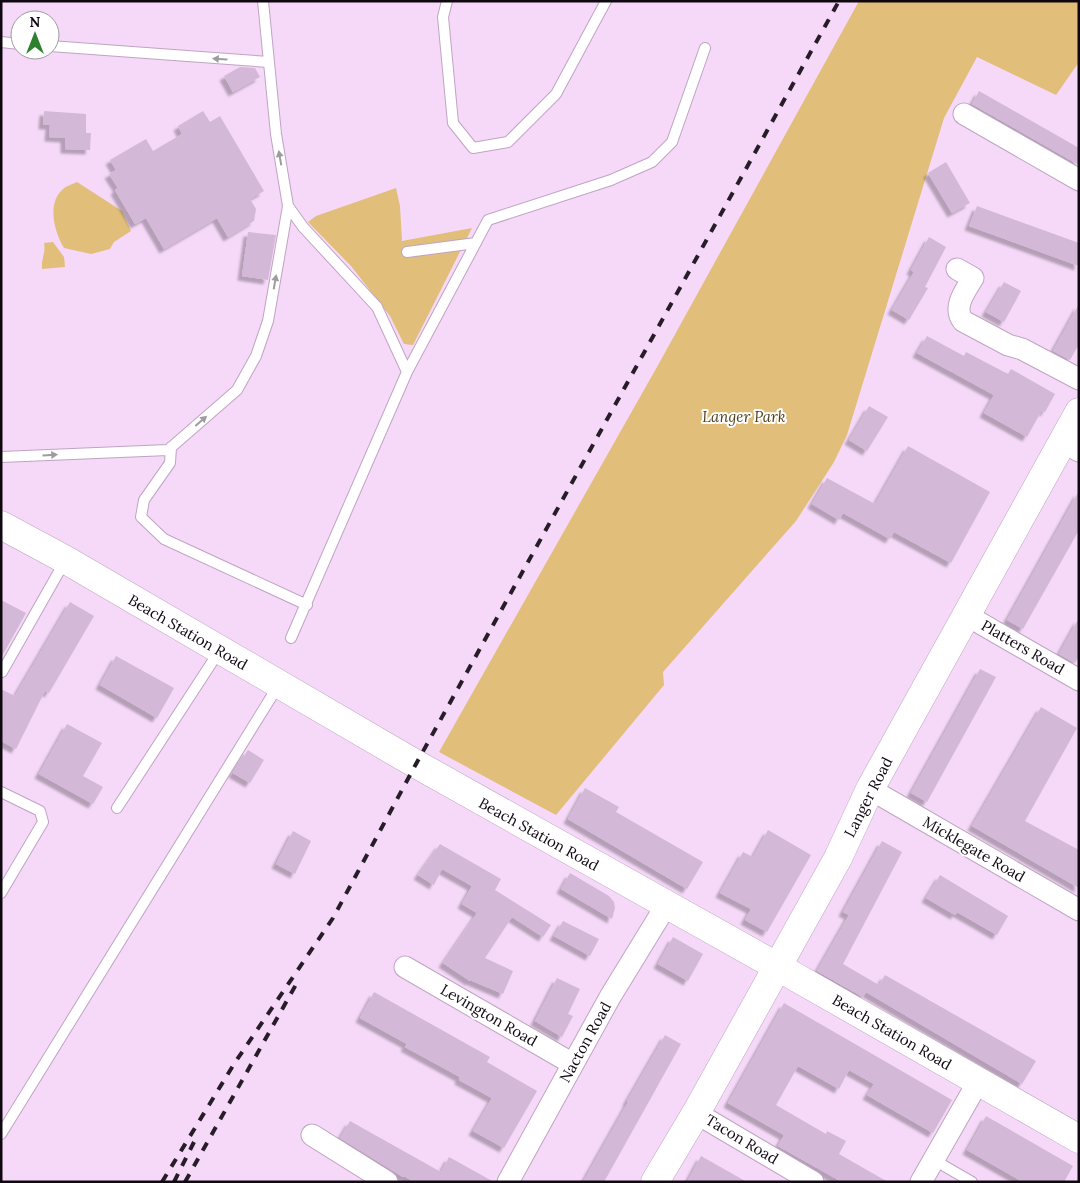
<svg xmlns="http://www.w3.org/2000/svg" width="1080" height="1183" font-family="Lora,serif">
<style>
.green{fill:#e1be7a}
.building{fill:#d4b8d7;filter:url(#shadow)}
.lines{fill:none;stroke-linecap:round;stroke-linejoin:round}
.lane-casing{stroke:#bfa4c2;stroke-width:12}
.street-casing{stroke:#bfa4c2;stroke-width:23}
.secondary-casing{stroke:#bfa4c2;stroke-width:29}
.primary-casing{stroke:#bfa4c2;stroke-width:29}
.lane{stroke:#fff;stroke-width:10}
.street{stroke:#fff;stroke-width:21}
.secondary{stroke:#fff;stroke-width:28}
.primary{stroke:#fff;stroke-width:28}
.rail{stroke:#271d29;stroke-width:4;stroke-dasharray:9 9;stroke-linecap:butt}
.oneway{fill:#9f9ca0}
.labels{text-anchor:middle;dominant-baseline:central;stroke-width:4;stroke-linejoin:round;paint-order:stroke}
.park-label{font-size:15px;font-style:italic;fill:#513f1b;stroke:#fff}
.street-label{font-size:15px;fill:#100811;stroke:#fff}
</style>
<defs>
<filter id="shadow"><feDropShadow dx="-4.5" dy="4.5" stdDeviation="1" flood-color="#0004"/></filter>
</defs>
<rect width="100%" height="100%" fill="#f6d9f9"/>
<path class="green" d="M859,1h220v61l-23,33 -79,-38 -33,61 -97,317 -13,27 -38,59 -133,151 1,13 -108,130 -117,-63 218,-385z
M77,182l45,29 9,20 -17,11 -4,7 -19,5 -27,-6c-9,-15 -18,-44 -1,-59 3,-3 10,-5 14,-7z
M396,188l4,18 2,35 70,-13 -59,117 -9,-1 -14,-28 -39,-50 -43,-44 8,-6z
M53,242l11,15 1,10 -23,2c-1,-11 4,-16 2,-26z"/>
<path class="building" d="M240,67l15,1 5,9 -27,15 -9,-16z
M979,91l100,57v17l-107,-61z
M44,111l42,3v19h5l-1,17 -25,-1v-11l-16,-1 1,-12h-7z
M203,111l7,11 10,-6 44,75 -14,8 6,10 -2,12 -26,16 -11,-19 -53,31 -18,-31 -11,6 -20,-34 3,-2 -9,-14 7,-4 -6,-10 36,-21 7,12 29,-17 -4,-8z
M946,162l24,41 -18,10 -24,-40z
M977,206l102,37v23l-110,-40z
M248,232l28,3 -8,45 -26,-4z
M929,237l17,10 -21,40 3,1 -19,32 -17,-10 22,-38 -3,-2z
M1004,282l17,9 -17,31 -18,-10z
M1079,304v40l-9,16 -17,-9z
M927,336l37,20 2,-4 42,22 3,-5 44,25 -10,18 -3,-2 -15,27 -43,-24 10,-18 -77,-42z
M869,406l19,11 -21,34 -18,-11z
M908,446l82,46 -39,71 -57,-31 -4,7 -47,-26 -4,7 -27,-16 15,-26 48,26z
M1079,491v39l-56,99 -16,-9z
M1,600l25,13 -25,45z
M70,602l24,14 -45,77 -4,-2 -29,58 -15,-8v-52l14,7z
M1079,618v38l-4,7 -16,-9z
M116,656l58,32 -17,30 -57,-33z
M980,669l16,8 -69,125 -16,-9z
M1041,707l36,21 -52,93 54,29v38l-107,-62z
M67,724l35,19 -19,33 20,11 -10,17 -54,-30z
M248,750l16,10 -14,23 -17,-10z
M585,788l34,19 -3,5 87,50 -16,27 -119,-70z
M768,830l43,25 -44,77 -22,-12 6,-11 -31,-16 23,-41 10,5z
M293,831l18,10 -16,33 -19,-10z
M882,841l20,11 -59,112 36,21 6,-10 151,86 -14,23 -156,-92 -3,5 -46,-26 32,-56 -6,-3z
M440,844l61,35 -6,11 56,35 -8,12 -31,-20 -27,41 28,13 -10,23 -33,-14v1l-27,-18 34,-50 -15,-9 10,-18 -30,-17 -8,16 -16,-10z
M570,873l39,23 5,6 1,6 -3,11 -51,-30z
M940,875l68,41 -11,19 -40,-23 -2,3 -29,-17z
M563,921l36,18 -9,17 -36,-20z
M673,937l30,17 -15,27 -30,-17z
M557,978l23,11 -12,25 5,2 -11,21 -27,-16z
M374,992l116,65 -3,5 50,29 -33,57 -31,-17 19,-33 -33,-18 1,-3 -55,-30 2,-3 -47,-26z
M784,1003l168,97 -19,33 -66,-38 7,-11 -25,-14 -10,19 -41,-23 -22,39 50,29 1,-3 19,10 -7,13 49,28h-46l-64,-36 6,-11 -56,-32z
M665,1035l16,9 -77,138h-21l45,-80 -1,-1z
M986,1116l87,50 -9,16h-41l-56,-32z
M350,1121l91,51 8,-15 45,25h-80l-10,-6 -1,1 -63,-39z
M701,1156l46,26h-60z"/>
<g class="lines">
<defs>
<path id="lane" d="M447,1l-4,16 10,106 20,25 35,-6 48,-48 50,-93
M1,42l19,2
M50,46l219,16
M288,206l15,21 74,80 30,65
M407,252l69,-9
M171,447l-1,16 -26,37 -3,17 23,22 143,66
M1,457l167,-7 69,-60 19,-34 12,-35 20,-115 -12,-72 -13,-133
M291,638l116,-266 81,-152 123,-40 41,-18 20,-20 33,-94
M2,672l63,-111
M1,792l39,19 3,11 -42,71
M117,808l103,-158
M1,1134l277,-448
M934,1160l38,22"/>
<path id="street" d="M964,114l115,66
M957,269l16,9c-7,12 -21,29 -10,43l45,24 14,4 57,30
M1063,442l16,9
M966,615l113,65
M870,789l209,121
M405,967l168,97
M696,1113l117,69
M312,1135l75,47
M508,1182l102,-185 57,-93
M921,1182l57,-100"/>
<path id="secondary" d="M778,967l301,172"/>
<path id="primary" d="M1,525l65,35 350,204 362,203
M655,1182l41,-69 142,-255 32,-69 209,-377"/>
</defs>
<use href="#lane" class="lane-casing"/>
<use href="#street" class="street-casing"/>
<use href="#secondary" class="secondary-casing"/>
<use href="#primary" class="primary-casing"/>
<use href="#lane" class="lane"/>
<use href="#street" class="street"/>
<use href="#secondary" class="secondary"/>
<use href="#primary" class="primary"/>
<path class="rail" d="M162,1182l72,-118 99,-146 83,-154 423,-763
M174,1182l20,-40
M185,1182l113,-201"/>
</g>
<defs><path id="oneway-solid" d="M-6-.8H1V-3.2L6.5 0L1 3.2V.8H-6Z" transform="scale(1.25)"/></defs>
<g class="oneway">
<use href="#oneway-solid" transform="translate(220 59) rotate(-176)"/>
<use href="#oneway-solid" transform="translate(280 158) rotate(-100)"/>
<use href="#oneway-solid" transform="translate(275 282) rotate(-80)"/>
<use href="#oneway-solid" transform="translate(201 421) rotate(-41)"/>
<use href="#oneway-solid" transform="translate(50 455) rotate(-3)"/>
</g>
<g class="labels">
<g class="park-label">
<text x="744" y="416">Langer Park</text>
</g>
<g class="street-label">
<text transform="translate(188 632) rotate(30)">Beach Station Road</text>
<text transform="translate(1023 647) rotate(30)">Platters Road</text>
<text transform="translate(868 797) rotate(-63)">Langer Road</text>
<text transform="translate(539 834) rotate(29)">Beach Station Road</text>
<text transform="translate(974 849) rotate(30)">Micklegate Road</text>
<text transform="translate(489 1015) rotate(30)">Levington Road</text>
<text transform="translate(892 1032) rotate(30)">Beach Station Road</text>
<text transform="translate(585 1042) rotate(-61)">Nacton Road</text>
<text transform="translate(742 1139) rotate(31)">Tacon Road</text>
</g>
</g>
<rect width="1080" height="1183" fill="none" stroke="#100811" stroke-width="5"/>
<g transform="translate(35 35)"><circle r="24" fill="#ffffff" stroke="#9f9ca0"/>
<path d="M0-4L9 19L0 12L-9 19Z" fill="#2d802d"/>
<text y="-8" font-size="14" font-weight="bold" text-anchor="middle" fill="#100811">N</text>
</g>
</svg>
